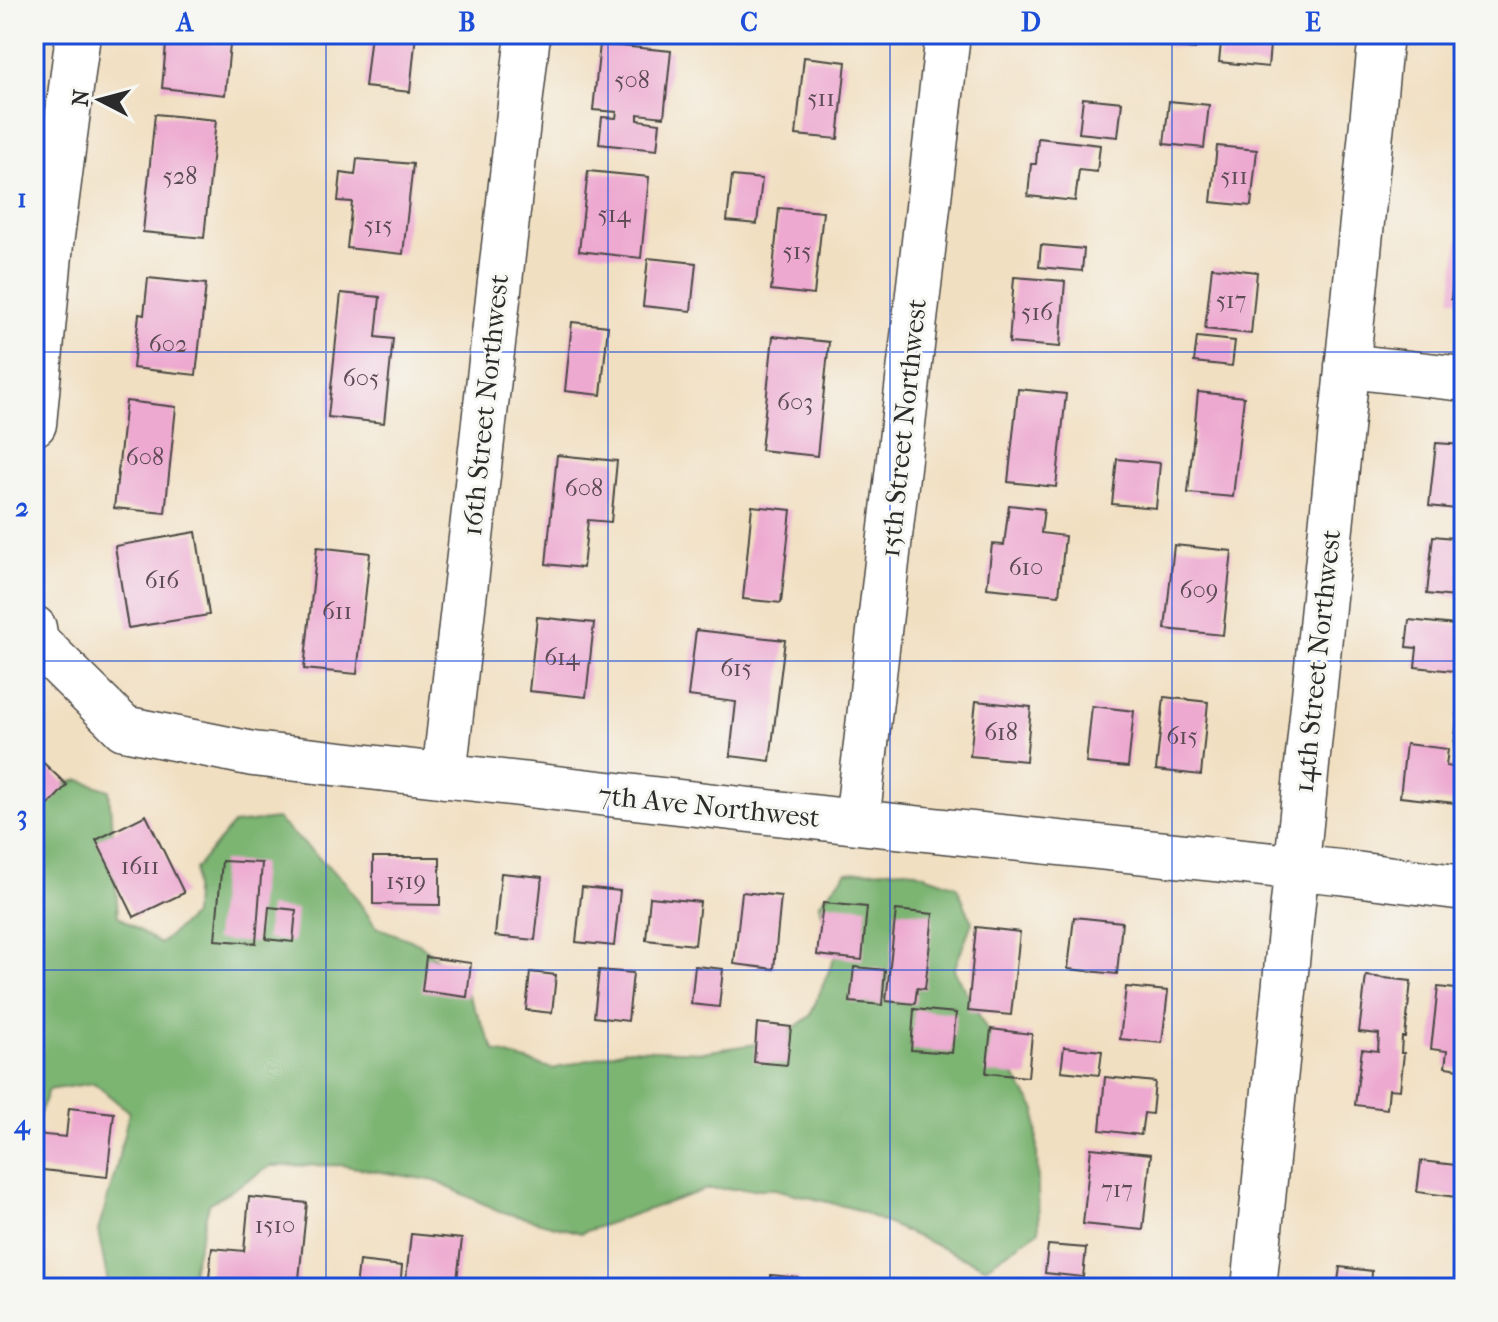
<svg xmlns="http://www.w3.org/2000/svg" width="1498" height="1322" font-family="'IM FELL French Canon',serif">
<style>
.forest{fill:#7bb472;stroke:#53704e;stroke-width:2}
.building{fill:#eda9d0}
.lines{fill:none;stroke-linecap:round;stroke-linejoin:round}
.minor-casing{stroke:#494642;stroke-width:47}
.minor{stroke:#fff;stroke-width:44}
.grid{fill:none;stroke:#1d4ed8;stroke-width:2;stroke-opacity:0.55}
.labels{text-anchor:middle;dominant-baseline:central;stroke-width:6;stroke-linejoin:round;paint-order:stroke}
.number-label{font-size:24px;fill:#5c4a54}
.street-label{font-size:28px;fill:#2b2b2b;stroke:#f6f6f2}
.neatline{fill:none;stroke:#1d4ed8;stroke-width:3}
.grid-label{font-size:26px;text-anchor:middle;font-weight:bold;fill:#1d4ed8}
</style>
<rect width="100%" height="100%" fill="#f6f6f2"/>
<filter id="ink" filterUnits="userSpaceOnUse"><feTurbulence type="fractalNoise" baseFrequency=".0125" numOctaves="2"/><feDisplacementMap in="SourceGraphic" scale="16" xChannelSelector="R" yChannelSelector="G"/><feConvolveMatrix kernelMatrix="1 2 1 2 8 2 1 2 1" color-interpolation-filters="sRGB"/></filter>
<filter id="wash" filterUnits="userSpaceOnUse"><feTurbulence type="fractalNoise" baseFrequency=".006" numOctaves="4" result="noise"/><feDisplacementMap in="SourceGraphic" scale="32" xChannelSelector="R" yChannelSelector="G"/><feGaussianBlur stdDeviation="1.8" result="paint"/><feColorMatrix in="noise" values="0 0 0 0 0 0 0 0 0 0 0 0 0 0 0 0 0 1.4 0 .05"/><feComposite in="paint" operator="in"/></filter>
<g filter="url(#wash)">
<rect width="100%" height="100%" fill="#f1dfc1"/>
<path class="forest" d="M80,780l29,10 9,126 42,28 33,-29 2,-46 38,-45 44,-5 68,63 31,45 43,16 42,37 34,71 58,18 76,-20 74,3 73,-11 34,-25 26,-62 -17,-50 28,-32 60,-3 50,17 15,36 -18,48 43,78 39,62 3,121 -54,36 -130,-58 -80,-20h-68l-126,44 -82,-22 -64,-30 -95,-16 -69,1 -62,38 -16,63 -1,21h-83l-11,-57 17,-58 14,-61 -35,-29 -46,7 -14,40v-340z"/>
<g id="blocks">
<path class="building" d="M167,34h64l-6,61 -63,-7z
M371,34h45l-6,58 -45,-5z
M1041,34h55l-1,10 -54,-6z
M1123,34h35v6l-36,-4z
M1167,34h29l-1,15 -30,-3z
M1222,34h49l-3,33 -49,-5z
M600,44l71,7 -7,66 -26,-3v6l22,3 -3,27 -58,-6 3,-27 14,1 1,-6 -24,-2z
M804,57l42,5 -8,77 -42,-4z
M1083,98l39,4 -4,35 -39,-4z
M1169,101l40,4 -5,43 -40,-4z
M155,114l61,6 -12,118 -61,-6z
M1038,138l62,7 -3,27 -18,-2 -4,31 -47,-5 3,-32h5z
M1217,146l40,4 -6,56 -40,-4z
M357,159l56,5 -10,90 -56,-6 5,-46 -14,-1 3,-28 14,2z
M588,171l61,6 -8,81 -62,-7z
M732,176l30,3 -5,45 -30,-3z
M779,208l44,4 -9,83 -43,-5z
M1458,239l6,1v60l-13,-1z
M1041,245l43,4 -2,22 -43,-4z
M648,258l48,5 -5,48 -48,-5z
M1212,267l45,5 -6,62 -46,-5z
M1014,277l51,4 -5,66 -51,-4z
M148,278l58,6 -10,91 -63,-7 6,-54 5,1z
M341,293l39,4 -4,40 17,2 -9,84 -56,-6z
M572,322l36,4 -7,69 -36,-4z
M773,336l56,6 -12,114 -56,-6z
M1197,337l38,4 -3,25 -38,-4z
M1018,389l48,5 -10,93 -48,-5z
M1198,392l46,5 -11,100 -45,-4z
M126,401l50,6 -11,106 -51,-5z
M1436,443l27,2 -7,64 -27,-3z
M557,455l60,6 -6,61 -23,-2 -5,48 -37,-4z
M1117,459l43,4 -4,45 -44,-4z
M1009,505l35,4 -3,24 24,3 -6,59 -72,-7 5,-44 12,1z
M752,506l39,4 -10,93 -38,-4z
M196,532l13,83 -81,13 -13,-82z
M1433,536l31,3v59l-37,-4z
M1174,545l58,6 -9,84 -58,-6z
M317,547l53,6 -13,121 -53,-5z
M537,617l57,6 -8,74 -57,-6z
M1409,620l55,6v46l-49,-5 2,-19 -11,-1z
M696,630l89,10 -15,121 -40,-5 6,-54 -48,-6z
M1164,697l44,5 -7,73 -45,-5z
M976,701l55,6 -5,54 -56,-5z
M1092,706l42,5 -6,56 -42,-4z
M1458,711l6,1v36l-10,-1z
M1406,744l42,5 -2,17 18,3v35l-64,-7z
M34,754l33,31 -33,36z
M146,815l38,78 -50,24 -38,-77z
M373,857h67v48l-67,-1z
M222,861l40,2 -6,80 -41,-3z
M501,873l41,4 -7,63 -40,-4z
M582,887l38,4 -6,55 -38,-4z
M742,892l39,4 -7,73 -40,-5z
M650,897l50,5 -5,43 -49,-5z
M823,903l44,4 -5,53 -45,-5z
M269,907l27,3 -3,32 -27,-3z
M896,910l37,4 -8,75 -8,-1 -2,16 -29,-3z
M1074,917l48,5 -5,52 -49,-5z
M976,927l44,5 -9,83 -43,-4z
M426,957l45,6 -4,34 -45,-6z
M695,966l28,3 -4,38 -28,-3z
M854,967l31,3 -3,35 -32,-3z
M599,970l34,3 -5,48 -34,-4z
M530,972l26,3 -4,38 -26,-3z
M1366,976l45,5 -6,56h-3l-1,16h3l-4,37 -11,-1 -2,20 -32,-4 7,-56 16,2 1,-17 -20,-2z
M1126,987l42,4 -6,52 -42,-4z
M1438,987l26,3v62h-2l-2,17 -15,-2 2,-16 -16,-2z
M914,1009l42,4 -4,40 -41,-3z
M757,1023l34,4 -4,38 -33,-3z
M991,1029l41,5 -4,43 -42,-4z
M1064,1047l38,4 -3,24 -38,-4z
M1105,1077l50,5 -3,32 -8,-1 -3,22 -41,-5z
M69,1108l45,5 -7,64 -73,-8 1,-35 31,3z
M1091,1148l60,6 -8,76 -60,-6z
M1421,1161l43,5v32l-47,-6z
M249,1197l58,6 -9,85h-90l4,-40 32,3z
M411,1234l51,5 -6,49h-51z
M1048,1245l38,3 -3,29 -38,-4z
M359,1261l43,5 -2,22h-44z
M1340,1267l32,4 -1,17h-34z
M771,1275l28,3 -1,10h-28z
M1094,1282l36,4v2h-37z"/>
</g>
</g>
<g filter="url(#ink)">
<use href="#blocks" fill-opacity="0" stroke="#494642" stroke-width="2"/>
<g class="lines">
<defs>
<path id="minor" d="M1347,366l117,13
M34,424l17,-180 27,-210
M34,628l2,13 88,87 129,26 604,68 482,50 125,16
M444,776l84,-742
M857,822l91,-788
M1254,1288l127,-1254"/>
</defs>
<use href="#minor" class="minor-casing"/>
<use href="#minor" class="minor"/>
</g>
</g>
<path class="grid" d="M326,34v1254M608,34v1254M890,34v1254M1172,34v1254M34,352h1430M34,661h1430M34,970h1430"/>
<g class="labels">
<g class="number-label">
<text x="632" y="80">508</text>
<text x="821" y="98">511</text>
<text x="180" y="176">528</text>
<text x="1234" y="176">511</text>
<text x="614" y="214">514</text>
<text x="378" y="225">515</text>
<text x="797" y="251">515</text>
<text x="1231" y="300">517</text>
<text x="1037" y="312">516</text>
<text x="168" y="344">602</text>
<text x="361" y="378">605</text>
<text x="795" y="402">603</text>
<text x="145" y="457">608</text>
<text x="584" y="488">608</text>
<text x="1026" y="567">610</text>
<text x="162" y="580">616</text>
<text x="1199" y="590">609</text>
<text x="337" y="611">611</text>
<text x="562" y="657">614</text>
<text x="736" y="668">615</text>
<text x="1001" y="732">618</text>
<text x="1182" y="736">615</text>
<text x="140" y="866">1611</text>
<text x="406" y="881">1519</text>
<text x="1117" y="1189">717</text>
<text x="275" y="1225">1510</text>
</g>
<g class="street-label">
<text transform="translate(485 405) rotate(-84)">16th Street Northwest</text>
<text transform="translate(903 428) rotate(-84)">15th Street Northwest</text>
<text transform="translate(1317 661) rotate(-84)">14th Street Northwest</text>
<text transform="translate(709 806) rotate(6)">7th Ave Northwest</text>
</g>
</g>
<rect width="1498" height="1322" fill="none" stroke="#f6f6f2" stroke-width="88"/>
<g transform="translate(100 100) rotate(276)" stroke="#f6f6f2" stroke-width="6" paint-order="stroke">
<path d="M0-6L14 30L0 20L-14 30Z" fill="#2b2b2b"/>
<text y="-12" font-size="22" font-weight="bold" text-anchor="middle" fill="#2b2b2b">N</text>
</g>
<rect x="44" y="44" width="1410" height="1234" class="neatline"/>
<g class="grid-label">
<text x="185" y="31">A</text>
<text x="467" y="31">B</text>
<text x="749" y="31">C</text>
<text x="1031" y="31">D</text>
<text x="1313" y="31">E</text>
<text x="22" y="207">1</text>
<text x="22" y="516">2</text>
<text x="22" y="824">3</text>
<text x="22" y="1133">4</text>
</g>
</svg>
